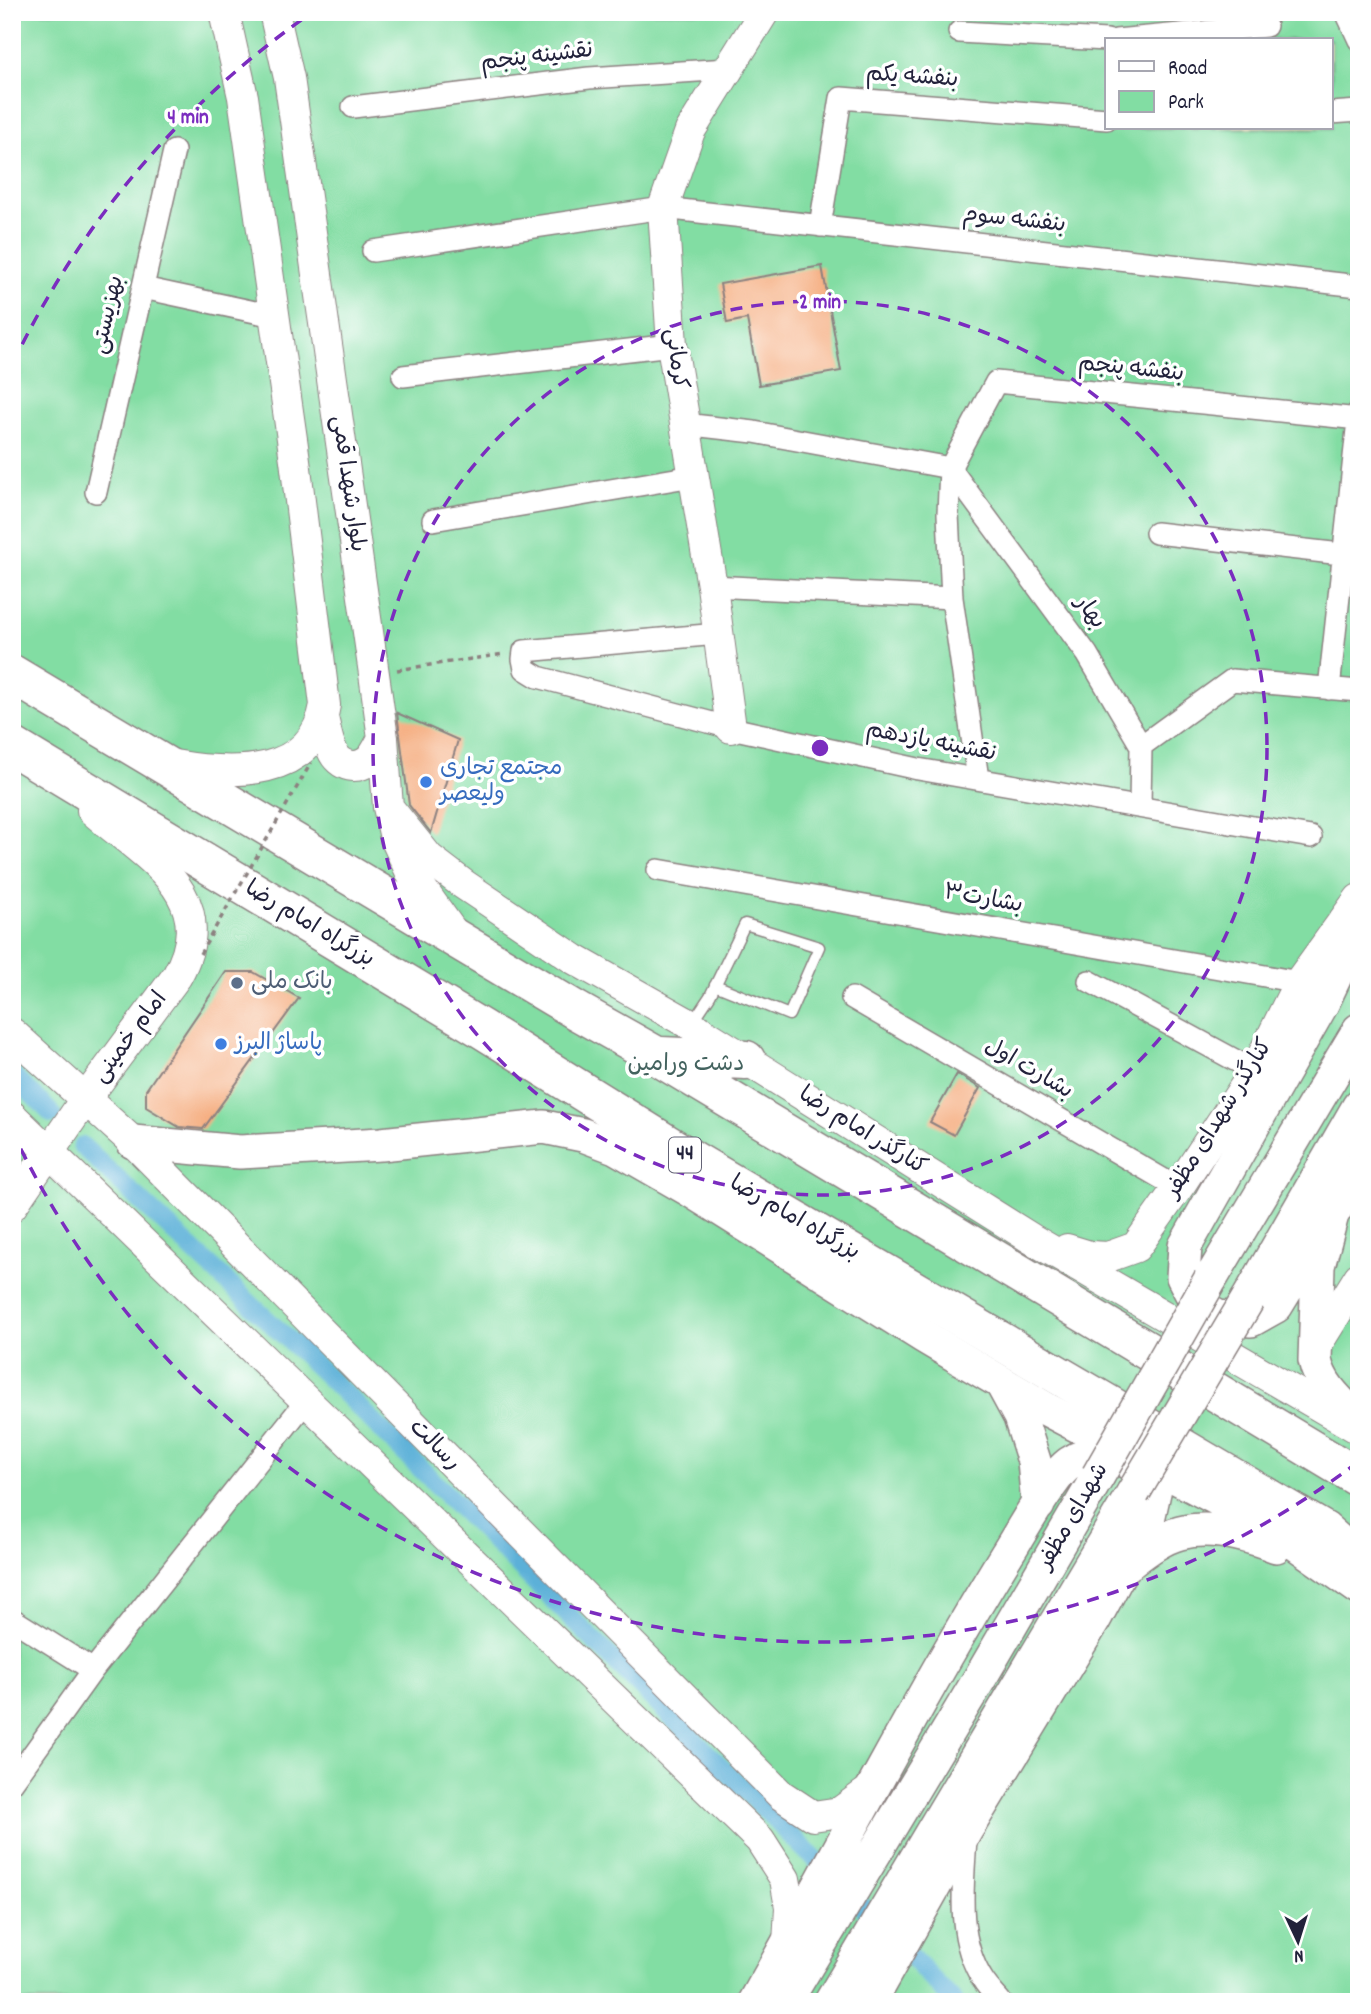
<svg xmlns="http://www.w3.org/2000/svg" width="1371" height="2014" font-family="Dekko,'Playpen Sans Arabic',sans-serif">
<style>
.green{fill:#82dda3;stroke:#52806f;stroke-width:2;fill-rule:evenodd}
.lines{fill:none;stroke-linecap:round;stroke-linejoin:round}
.canal{stroke:#5bb0d8;stroke-width:19}
.building{fill:#f5ad80}
.lane-casing{stroke:#8c8180;stroke-width:13}
.street-casing{stroke:#8c8180;stroke-width:24}
.secondary-casing{stroke:#8c8180;stroke-width:32}
.primary-casing{stroke:#8c8180;stroke-width:36}
.highway-casing{stroke:#8c8180;stroke-width:41}
.path{stroke:#8c8180;stroke-width:3.5;stroke-dasharray:5 5;stroke-linecap:butt}
.lane{stroke:#fff;stroke-width:10}
.street{stroke:#fff;stroke-width:21}
.secondary{stroke:#fff;stroke-width:30}
.primary{stroke:#fff;stroke-width:33}
.highway{stroke:#fff;stroke-width:38}
.primary-bridge-casing{stroke:#8c8180;stroke-width:36;stroke-linecap:butt}
.path-bridge{stroke:#8c8180;stroke-width:3.5;stroke-dasharray:5 5;stroke-linecap:butt}
.primary-bridge{stroke:#fff;stroke-width:33}
.ring{fill:none;stroke:#7b2cbf;stroke-width:3.5;stroke-dasharray:12 9}
.shop-dot{fill:#3f7fe0;stroke:#fff;stroke-width:2.5}
.service-dot{fill:#5c6f8a;stroke:#fff;stroke-width:2.5}
.labels{text-anchor:middle;dominant-baseline:central;stroke-width:7;stroke-linejoin:round;paint-order:stroke}
.shield{fill:#fff;stroke:#646476;stroke-width:2}
.shield-label{font-size:21px;font-weight:bold;fill:#22223b}
.street-label{font-size:23px;fill:#22223b;stroke:#fff}
.shop-label{font-size:23px;fill:#366cbe;stroke:#fff;text-anchor:start}
.service-label{font-size:23px;fill:#4e5e75;stroke:#fff;text-anchor:start}
.park-label{font-size:23px;fill:#44635f;stroke:#fff}
.centre{fill:#7b2cbf;stroke:#fff;stroke-width:3.5}
.ring-label{font-size:21px;text-anchor:middle;font-weight:bold;fill:#7b2cbf;stroke:#fff;stroke-width:7;stroke-linejoin:round;paint-order:stroke}
</style>
<rect width="100%" height="100%" fill="#fff"/>
<filter id="ink" filterUnits="userSpaceOnUse"><feTurbulence type="fractalNoise" baseFrequency=".0143" numOctaves="2"/><feDisplacementMap in="SourceGraphic" scale="14" xChannelSelector="R" yChannelSelector="G"/><feConvolveMatrix kernelMatrix="1 2 1 2 8 2 1 2 1" color-interpolation-filters="sRGB"/></filter>
<filter id="wash" filterUnits="userSpaceOnUse"><feTurbulence type="fractalNoise" baseFrequency=".00686" numOctaves="4" result="noise"/><feDisplacementMap in="SourceGraphic" scale="28" xChannelSelector="R" yChannelSelector="G"/><feGaussianBlur stdDeviation="1.57" result="paint"/><feColorMatrix in="noise" values="0 0 0 0 0 0 0 0 0 0 0 0 0 0 0 0 0 1.4 0 .05"/><feComposite in="paint" operator="in"/></filter>
<g filter="url(#wash)">
<rect width="100%" height="100%" fill="#f5e0c5"/>
<path class="green" d="M12,12h1347v1990h-1347zM1107,40h224v88h-224z"/>
<g class="lines">
<path class="canal" d="M12,1075l40,39
M82,1146l243,228 552,547 77,81"/>
</g>
<g id="blocks">
<path class="building" d="M822,266l19,105 -82,14 -12,-66 -20,4 -7,-39z
M397,713l61,27 -27,93 -22,-28z
M226,972h27l46,26 -96,131 -24,-2 -33,-20v-17z
M957,1074l23,14 -26,47 -24,-13z"/>
</g>
</g>
<g filter="url(#ink)">
<use href="#blocks" fill-opacity="0" stroke="#8c8180" stroke-width="2"/>
<g class="lines">
<defs>
<path id="lane" d="M692,1023l18,-27 35,-72 74,23 -30,68 -74,-30"/>
<path id="street" d="M1346,12l13,28
M959,32l148,8
M1116,40l150,-14
M353,107l236,-29 139,-9
M1331,113l28,-2
M820,226l21,-128 266,21
M373,251l290,-43 696,78
M143,288l131,28
M403,376l269,-31
M684,424l70,8 196,36
M950,468l137,186 54,92 -1,61
M96,492l78,-341
M433,520l260,-44
M1156,533l203,23
M712,586l240,12
M718,634l-194,17 -1,8 2,10 13,8 193,51 187,41 393,68
M1329,689l30,-278
M1141,746l91,-66 127,11
M978,779l-26,-181 -4,-84 2,-46 46,-86 363,37
M658,870l641,112
M1089,981l166,90
M852,998l326,190
M12,1619l81,51
M12,1783l81,-113 213,-269
M966,1839c-3,48 -10,99 17,141 5,8 12,15 18,22"/>
<path id="secondary" d="M274,12l15,66 85,596 9,64 5,69 7,31 17,37 42,59
M323,718c3,10 4,22 9,32 7,17 27,22 40,7 4,-5 8,-13 11,-19
M731,728l-19,-142 -40,-241 -9,-137 27,-77 74,-119
M174,765c57,10 139,14 151,-60l-30,-245 -52,-363 -19,-85
M388,807l41,51 34,26 111,75 117,66 341,214 323,188
M12,1033l121,109 648,653 32,21 27,-4 33,-24
M12,1116l748,724 25,39 5,28 -2,37
M12,1206l72,-105 93,-125c46,-82 -33,-119 -85,-166
M1067,1249l23,7 18,1 28,-10 46,-65 73,-111 44,-89 60,-83
M1316,1346l43,-69"/>
<path id="primary" d="M133,1142l107,10 141,-8 163,-17 39,8 32,12 75,43 233,146 123,73 229,120 84,59
M1359,1169l-27,46 -14,51 -3,94c5,26 26,43 44,61
M1332,1215l-56,91 -25,14 -33,-3 -20,-11 -15,-29 2,-31 137,-242 37,-78
M1210,1280l149,-250
M1248,1299l111,-193
M1001,1382l19,35 14,44 4,44
M1125,1566c16,-12 35,-28 55,-33 31,-8 68,2 96,13
M755,2002c84,-149 162,-302 252,-448 13,-20 45,-79 63,-91 33,-22 64,-2 85,25l-7,32 -54,100 -128,210 -97,172
M785,2002l198,-329 115,-197
M831,2002l302,-509"/>
<path id="highway" d="M12,674l565,337 80,45 702,422
M12,746l470,283 212,132 630,370 35,31
M661,1056l85,4"/>
</defs>
<use href="#lane" class="lane-casing"/>
<use href="#street" class="street-casing"/>
<use href="#secondary" class="secondary-casing"/>
<use href="#primary" class="primary-casing"/>
<use href="#highway" class="highway-casing"/>
<path class="path" d="M397,670l107,-16"/>
<use href="#lane" class="lane"/>
<use href="#street" class="street"/>
<use href="#secondary" class="secondary"/>
<use href="#primary" class="primary"/>
<use href="#highway" class="highway"/>
<defs>
<path id="primary-bridge" d="M1098,1476l112,-196
M1133,1493l115,-194"/>
</defs>
<use href="#primary-bridge" class="primary-bridge-casing"/>
<path class="path-bridge" d="M200,954l111,-191"/>
<use href="#primary-bridge" class="primary-bridge"/>
</g>
</g>
<g class="ring">
<circle cx="820" cy="748" r="447"/>
<path d="M1358 1462A894 894 0 0 1 13 1133M13 363A894 894 0 0 1 307 16"/>
</g>
<g class="shop-dot">
<circle cx="426" cy="782" r="7"/>
<circle cx="221" cy="1044" r="7"/>
</g>
<circle class="service-dot" cx="237" cy="983" r="7"/>
<g class="labels">
<rect class="shield" x="669" y="1137.5" width="32" height="35" rx="5"/>
<g class="shield-label">
<text x="685" y="1155">44</text>
</g>
<g class="street-label">
<text transform="translate(537 58) rotate(-7)">نقشینه پنجم</text>
<text transform="translate(912 78) rotate(4)">بنفشه یکم</text>
<text transform="translate(1014 221) rotate(6)">بنفشه سوم</text>
<text transform="translate(109 315) rotate(-77)">بهزیستی</text>
<text transform="translate(675 359) rotate(83)">کرمانی</text>
<text transform="translate(1131 370) rotate(6)">بنفشه پنجم</text>
<text transform="translate(347 484) rotate(82)">بلوار شهدا قمی</text>
<text transform="translate(1089 613) rotate(54)">بهار</text>
<text transform="translate(931 743) rotate(11)">نقشینه یازدهم</text>
<text transform="translate(983 900) rotate(10)">بشارت۳</text>
<text transform="translate(309 925) rotate(31)">بزرگراه امام رضا</text>
<text transform="translate(131 1038) rotate(-53)">امام خمینی</text>
<text transform="translate(1028 1070) rotate(30)">بشارت اول</text>
<text transform="translate(1220 1119) rotate(-58)">کنارگذر شهدای مظفر</text>
<text transform="translate(862 1132) rotate(32)">کنارگذر امام رضا</text>
<text transform="translate(794 1219) rotate(30)">بزرگراه امام رضا</text>
<text transform="translate(434 1446) rotate(45)">رسالت</text>
<text transform="translate(1074 1517) rotate(-60)">شهدای مظفر</text>
</g>
<g class="shop-label">
<text x="440" y="769">مجتمع تجاری<tspan x="440" dy="26">ولیعصر</tspan></text>
<text x="235" y="1044">پاساژ البرز</text>
</g>
<g class="service-label">
<text x="251" y="983">بانک ملی</text>
</g>
<g class="park-label">
<text x="686" y="1065">دشت ورامین</text>
</g>
</g>
<circle cx="820" cy="748" r="10" class="centre"/>
<g class="ring-label">
<text x="188" y="123">4 min</text>
<text x="820" y="308">2 min</text>
</g>
<rect width="1371" height="2014" fill="none" stroke="#fff" stroke-width="42"/>
<rect x="1105" y="38" width="228" height="91" fill="#ffffff" stroke="#a7a7b1" stroke-width="2"/>
<rect x="1119" y="61" width="35" height="10" fill="#ffffff" stroke="#a7a7b1" stroke-width="2"/>
<text x="1168" y="74" font-size="21" fill="#22223b">Road</text>
<rect x="1119" y="91" width="35" height="21" fill="#82dda3" stroke="#a7a7b1" stroke-width="2"/>
<text x="1168" y="108" font-size="21" fill="#22223b">Park</text>
<g transform="translate(1298 1941) rotate(176)" stroke="#ffffff" stroke-width="5" paint-order="stroke">
<path d="M0-5L12 26L0 18L-12 26Z" fill="#22223b"/>
<text y="-10" font-size="19" font-weight="bold" text-anchor="middle" fill="#22223b">N</text>
</g>
</svg>
